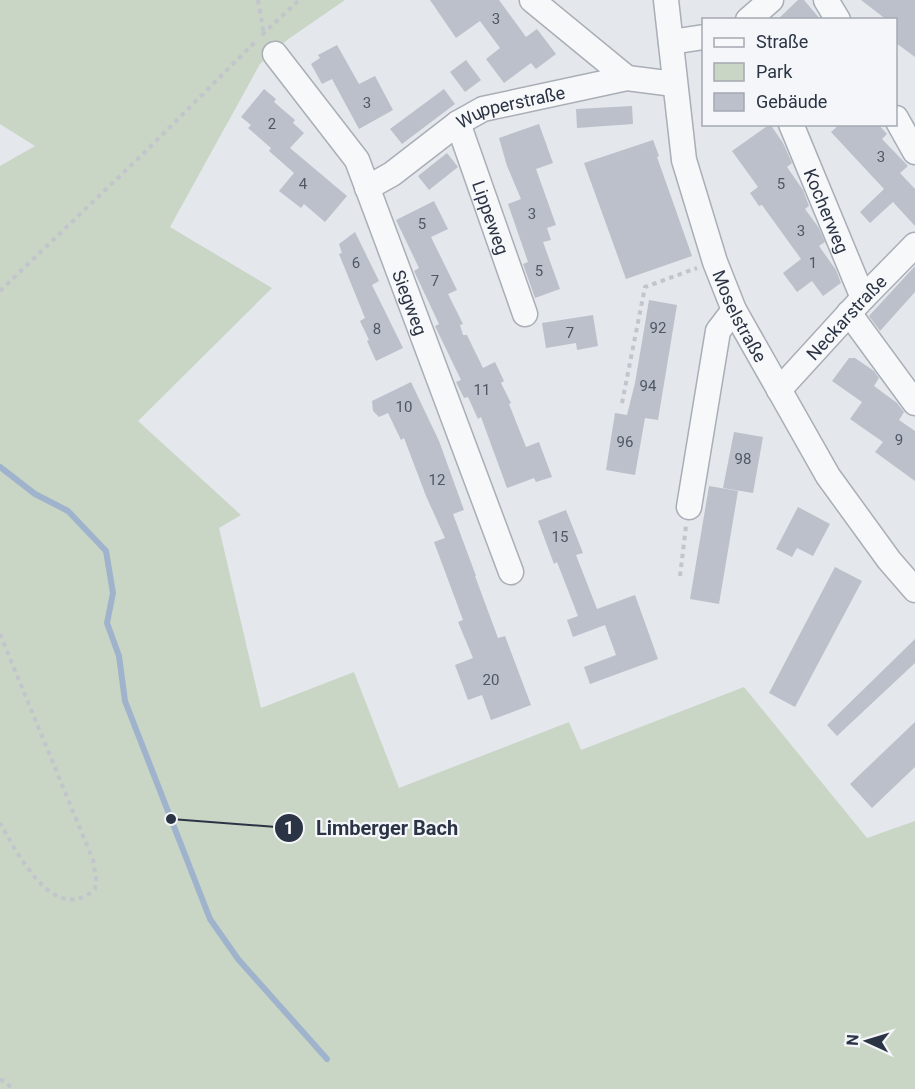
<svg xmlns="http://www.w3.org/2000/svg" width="915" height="1089" font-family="Roboto,sans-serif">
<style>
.green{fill:#c9d6c5}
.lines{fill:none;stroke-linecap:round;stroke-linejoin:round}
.stream{stroke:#9fb4cc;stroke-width:6}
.building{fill:#bbc0ca}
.minor-casing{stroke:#a9aeb7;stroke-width:27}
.path{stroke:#c2c5cb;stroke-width:4;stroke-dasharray:4.5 4.5;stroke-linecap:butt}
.minor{stroke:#f7f8fa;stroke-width:24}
.labels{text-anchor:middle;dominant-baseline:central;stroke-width:4.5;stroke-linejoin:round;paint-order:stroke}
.number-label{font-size:15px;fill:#4f5766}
.street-label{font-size:18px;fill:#2b3445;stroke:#f4f6f9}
.leader{fill:none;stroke:#2b3445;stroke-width:2}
.callout-dot{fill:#2b3445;stroke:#f4f6f9;stroke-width:2}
.mark-label{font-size:18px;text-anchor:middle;font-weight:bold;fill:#fff}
.callout-label{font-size:20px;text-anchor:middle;font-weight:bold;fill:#2b3445;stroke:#f4f6f9;stroke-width:4.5;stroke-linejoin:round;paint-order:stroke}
</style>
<rect width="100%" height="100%" fill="#e4e7ec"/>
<path class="green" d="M0,0h345l-58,40 -27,24 -90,163 102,61 -134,133 103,94 -22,13 42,180 93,-36 45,116 170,-66 12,28 163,-63 123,151 48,-17v268h-915v-923l35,-20 -35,-22z"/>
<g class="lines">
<path class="stream" d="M0,467l35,27 33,17 38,40 7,42 -6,30 12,33 6,45 85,218 28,40 89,100"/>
</g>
<path class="building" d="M430,0h69l27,37 11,-8 19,25 -20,15 -5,-6 -27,20 -18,-24 14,-11 -20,-27 -24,17z
M798,0h6l17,20h-44z
M861,0h54v57l-19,-14v-23h-9z
M337,45l22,39 16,-8 18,34 -34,19 -27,-50 -10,5 -11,-20 9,-6 -2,-3z
M466,60l15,20 -16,12 -15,-20z
M264,89l12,10 -2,3 21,18 -2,3 11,10 -14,15 57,48 -22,26 -21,-18 -3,4 -22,-17 15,-18 -25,-22 2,-3 -23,-20 3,-3 -10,-8z
M444,89l11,15 -53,40 -12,-15z
M632,106l1,18 -56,4 -1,-19z
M539,124l14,39 -17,6 20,56 -9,3 4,12 -8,2 17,47 -25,9 -12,-34 5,-2 -20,-58 13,-5 -14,-33 -8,-28z
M770,124l13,19 9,20 -5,4 16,23 6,16 -4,3 14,19 6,14 -6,4 17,24 5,13 -18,13 -11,-15 -15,11 -14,-19 18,-14 -39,-54 -3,1 -9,-13 8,-6 -26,-36z
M840,124h38l9,10 -5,5 26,27 -8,7 15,16v37l-22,-24 -23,21 -10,-11 24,-23 -53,-57z
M653,140l6,16 -2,1 35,99 -66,23 -42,-116z
M447,153l11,14 -29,23 -11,-14z
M434,201l14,28 -17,8 26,53 -9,4 15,30 -3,1 3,10h4l16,33 12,-6 9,19 -3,2 10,20 -2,1 17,43 13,-5 13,35 -16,5 -2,-4 -27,10 -26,-71 -3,2 -10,-22 -4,1 -8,-16 5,-2 -26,-54 4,-2 -25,-53 5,-3 -23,-48z
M355,232l24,49 -7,4 31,63 -27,13 -9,-20 2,-1 -9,-19 5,-3 -26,-64 3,-1 -3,-9z
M915,266v26l-35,39 -11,-15z
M649,300l28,5 -19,115 -13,-2 -10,57 -29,-5 9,-57 12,2 8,-32z
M593,315l5,31 -21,4 -1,-7 -30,5 -4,-25z
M849,358h6l19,13 5,7 -5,8 23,17 7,9 -5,8 16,11v50l-40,-29 8,-10 -33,-23 12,-17 -30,-21z
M411,382l28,59 25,69 -11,4 23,62h-1l23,62 7,-2 26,69 -40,15 -9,-25 -14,5 -13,-35 18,-7 -15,-36 5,-2 -29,-78 11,-4 -19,-42 -22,-58 -3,2 -13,-27 -9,4 -6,-6 -1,-10z
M734,432l29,5 -10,56 -30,-5z
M709,486l29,5 -19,113 -29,-5z
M798,507l32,17 -17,32 -16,-8 -5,9 -16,-8z
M566,510l17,43 -7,2 21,54 38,-14 23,64 -68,25 -6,-17 32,-12 -11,-30 -32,12 -6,-17 11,-4 -21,-54 -3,2 -16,-43z
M835,567l27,14 -67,126 -26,-14z
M915,639v24l-78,73 -10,-11z
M915,722v45l-43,41 -22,-24z"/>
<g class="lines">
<defs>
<g id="minor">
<path d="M532,0l95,78"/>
<path id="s1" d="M666,0l18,160 31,102 19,48 94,166 61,84 26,30"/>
<path d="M826,0l12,20"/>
<path d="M748,20l23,-20"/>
<path d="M671,42l33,-5"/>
<path id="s2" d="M275,54l82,106 154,412"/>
<path d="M896,118l19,34"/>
<path id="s3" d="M458,123l67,191"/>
<path id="s4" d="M791,124l72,174"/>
<path id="s5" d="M367,188l25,-14 66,-51 25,-14 144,-31 47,6"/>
<path d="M849,313l66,90"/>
<path id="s6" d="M779,390l84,-92 52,-53"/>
<path d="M689,507l29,-176 16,-21"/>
</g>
</defs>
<use href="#minor" class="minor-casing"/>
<path class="path" d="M258,0l6,35
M262,35l37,-35
M0,291l149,-143 108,-108
M622,403l23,-116 52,-19
M680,576l6,-50
M0,634l93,226 3,18 -1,11c-41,38 -78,-37 -95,-66
M0,1079l14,10"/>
<use href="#minor" class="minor"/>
</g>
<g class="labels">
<g class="number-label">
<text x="496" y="19">3</text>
<text x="367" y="103">3</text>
<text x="272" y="124">2</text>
<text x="881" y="157">3</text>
<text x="303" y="184">4</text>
<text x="781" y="184">5</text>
<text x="532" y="214">3</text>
<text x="422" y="224">5</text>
<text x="801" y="231">3</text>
<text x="356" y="263">6</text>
<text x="813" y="263">1</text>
<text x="539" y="271">5</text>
<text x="435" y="281">7</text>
<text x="658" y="328">92</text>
<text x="377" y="329">8</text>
<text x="570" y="333">7</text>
<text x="648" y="386">94</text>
<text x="482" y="390">11</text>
<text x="404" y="407">10</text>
<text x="899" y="440">9</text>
<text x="625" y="442">96</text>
<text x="743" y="459">98</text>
<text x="437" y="480">12</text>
<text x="560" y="537">15</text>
<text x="491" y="680">20</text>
</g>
<g class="street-label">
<text stroke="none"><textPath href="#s5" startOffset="168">Wupperstraße</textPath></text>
<text stroke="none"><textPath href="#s4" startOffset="94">Kocherweg</textPath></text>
<text stroke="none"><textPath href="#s3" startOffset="100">Lippeweg</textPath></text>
<text stroke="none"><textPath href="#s2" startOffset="286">Siegweg</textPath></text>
<text stroke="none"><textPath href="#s1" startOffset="327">Moselstraße</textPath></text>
<text stroke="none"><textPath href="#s6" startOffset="99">Neckarstraße</textPath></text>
</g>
</g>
<path class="leader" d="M171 819L289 828"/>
<g class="callout-dot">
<circle cx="171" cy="819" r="6"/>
<circle cx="289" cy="828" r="15"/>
</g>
<g class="mark-label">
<text x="289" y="834">1</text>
</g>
<g class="callout-label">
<text x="387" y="835">Limberger Bach</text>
</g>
<rect x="702" y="18" width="195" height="108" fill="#f4f6f9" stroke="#a4a8b1" stroke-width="1.5"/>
<rect x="714" y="38" width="30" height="9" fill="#f7f8fa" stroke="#a4a8b1" stroke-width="1.5"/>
<text x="756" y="48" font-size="18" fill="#2b3445">Straße</text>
<rect x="714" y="63" width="30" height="18" fill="#c9d6c5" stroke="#a4a8b1" stroke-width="1.5"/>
<text x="756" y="78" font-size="18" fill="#2b3445">Park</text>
<rect x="714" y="93" width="30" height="18" fill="#bbc0ca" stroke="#a4a8b1" stroke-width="1.5"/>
<text x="756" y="108" font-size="18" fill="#2b3445">Gebäude</text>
<g transform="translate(867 1041) rotate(274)" stroke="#f4f6f9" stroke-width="4.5" paint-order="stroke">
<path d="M0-4.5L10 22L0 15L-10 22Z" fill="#2b3445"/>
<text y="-9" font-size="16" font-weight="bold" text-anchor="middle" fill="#2b3445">N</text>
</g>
</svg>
